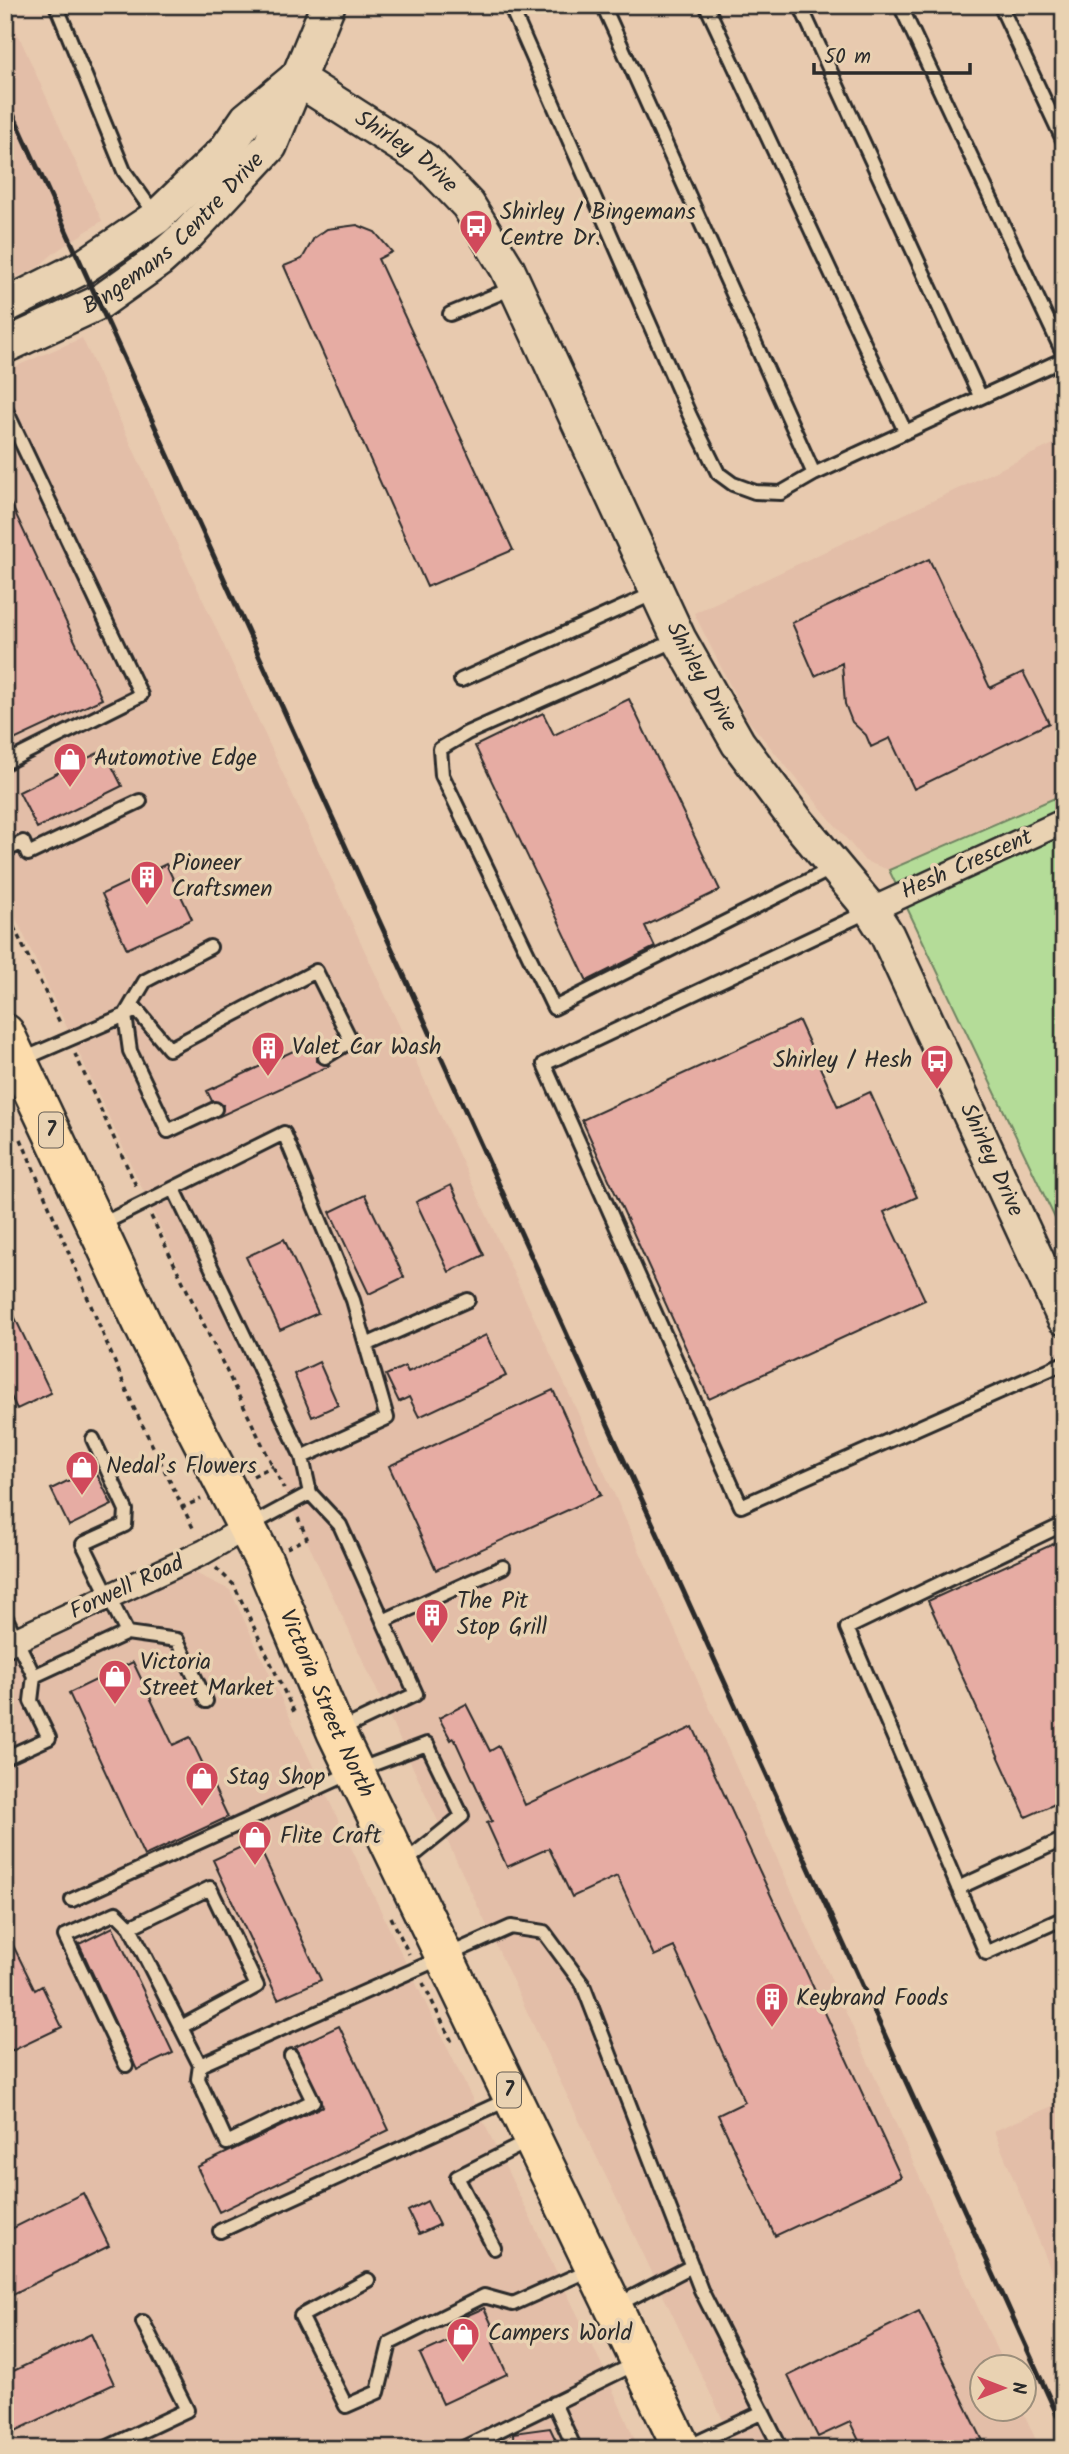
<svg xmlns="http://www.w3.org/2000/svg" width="1069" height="2454" font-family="Kalam,sans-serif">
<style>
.built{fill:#e3bea8}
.green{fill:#b4dc98;stroke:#708462;stroke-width:2}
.building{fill:#e6aca3;stroke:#2b2b2b;stroke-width:2}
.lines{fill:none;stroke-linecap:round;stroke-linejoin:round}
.lane-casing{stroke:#2b2b2b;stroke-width:18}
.street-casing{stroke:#2b2b2b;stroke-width:28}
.secondary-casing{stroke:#2b2b2b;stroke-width:38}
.primary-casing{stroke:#2b2b2b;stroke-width:42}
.path{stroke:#2b2b2b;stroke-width:3.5;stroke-dasharray:5 5;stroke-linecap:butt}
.lane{stroke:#e9d2b2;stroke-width:12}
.street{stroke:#e9d2b2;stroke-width:23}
.secondary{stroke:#e9d2b2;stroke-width:33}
.primary{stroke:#fcdcac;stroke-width:37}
.rail{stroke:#2b2b2b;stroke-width:5}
.labels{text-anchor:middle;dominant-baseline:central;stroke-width:7;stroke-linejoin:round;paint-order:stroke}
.shield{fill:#e9d2b2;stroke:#645d54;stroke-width:2}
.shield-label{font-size:21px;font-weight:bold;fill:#2b2b2b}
.street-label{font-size:23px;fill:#2b2b2b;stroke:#e9d2b2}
.poi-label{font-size:23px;fill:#2b2b2b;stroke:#e9d2b2;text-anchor:start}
</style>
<rect width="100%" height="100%" fill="#e8caaf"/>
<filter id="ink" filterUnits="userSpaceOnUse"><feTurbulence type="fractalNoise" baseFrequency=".0143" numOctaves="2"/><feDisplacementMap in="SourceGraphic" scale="14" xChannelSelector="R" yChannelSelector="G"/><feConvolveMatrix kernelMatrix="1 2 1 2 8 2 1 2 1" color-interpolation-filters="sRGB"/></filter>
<g filter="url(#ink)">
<path class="built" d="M5,5l97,216 -47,31 -18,16 -32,14z
M82,338l495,1073 427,955h-22v42l40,1 18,40h-303l-199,-414 -533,-1140v-524z
M1064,439v355l-175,76 -24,-9 -118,-142 -53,-106z
M193,1572l37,18 159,338 211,433 39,88h-634v-789z
M1064,2101v201l-70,-171z"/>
<path class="green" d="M1064,794v443l-175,-367z"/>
<path class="building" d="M357,225l18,7 17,20 -14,7 135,291 -86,37 -143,-321 18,-7 12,-21 13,-9z
M5,491l97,208 -88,41 -9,-19z
M929,559l61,129 33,-16 26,51 -135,66 -24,-51 -19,9 -5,-12 -14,-13 -7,-18 -3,-41 -27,13 -23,-53z
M629,699l91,191 -75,36 10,21 -68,34 -112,-235 68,-33 11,22z
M104,750l18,36 -85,42 -18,-36z
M166,864l26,55 -65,30 -25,-55z
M799,1021l39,86 32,-15 47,105 -33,15 41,88 -216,99 -127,-279z
M317,1040l5,9 -5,4v8l12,5 -109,50 3,-11 -11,-4 -5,-10z
M451,1185l33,70 -35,17 -33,-70z
M365,1195l39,82 -35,17 -39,-82z
M284,1239l34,74 -38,17 -34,-73z
M5,1297l46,96 -34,16 -12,-25z
M486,1335l20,41 -87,41 -10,-20 -10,5 -13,-27 19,-9 3,6z
M319,1362l19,43 -26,12 -18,-43z
M553,1390l48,105 -165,75 -47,-104z
M94,1468l18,37 -43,21 -18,-37z
M1064,1539v261l-38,17 -98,-216z
M133,1662l40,83 17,-8 38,80 -84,39 -75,-163z
M466,1704l24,47 9,-5 26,59 168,-78 208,450 -126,59 -57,-121 27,-13 -71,-155 -20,9 -37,-80 -45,21 -23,-49 -42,19 -20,-44 5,-2 -38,-83 -3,2 -12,-22z
M256,1840l65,140 -43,19 -65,-139z
M113,1927l60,126 -36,17 -58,-126z
M5,1929l30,61 7,-4 20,41 -50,24 -7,-14z
M339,2026l50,104 -170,82 -22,-45 126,-61 -28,-59z
M83,2193l26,53 -104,52v-66z
M427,2201l12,24 -20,9 -11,-23z
M484,2308l15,32 -6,3 14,31 -64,30 -23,-50 46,-21 -7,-14z
M919,2311l68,138h-124l-13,-27 -32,15 -30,-61z
M91,2334l23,50 -109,52v-61z
M550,2428l10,21h-46l-1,-16z"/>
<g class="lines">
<defs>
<path id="lane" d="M56,5l68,166 32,45
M510,5l180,411 28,57 15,11 22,8 26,1 33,-19 250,-115
M603,5l211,469
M706,5l199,426
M800,5l180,391
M900,5l164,350
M1000,5l64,137
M450,314l65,-27
M5,408l136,287 -136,68
M679,639l-212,94 -27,16 2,26 112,233 279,-140
M461,680l196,-88
M5,851l18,-9 5,12 112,-53
M871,910l-327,154 197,442 323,-143
M210,947l-65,34 -20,34 5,36 38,80 47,-22
M21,1060l116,-50 32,39 147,-78 35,70 -26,16
M174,1189l128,268 8,36 30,32 76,169 -76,36
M100,1225l184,-92 69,167 34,118 -85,39
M366,1345l102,-45
M1064,1524l-217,104 139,325 78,-35
M249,1526l61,-33
M5,1616l29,60 93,-43 -44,-89 42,-19 1,-15 -33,-71
M383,1621l120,-54
M127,1633l50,7 29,61
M5,1758l44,-20 -18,-37 3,-25
M958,1888l106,-49
M72,1900l283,-129 72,-27 35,72 -58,47
M181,2027l76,-41 -47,-98 -80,39 70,138
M291,2056l22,45 -86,42 -29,-64 2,-14 311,-138 33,5 39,53 118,305 80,159
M126,2065l-61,-129 51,-23 14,14
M220,2231l289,-132
M494,2248l-37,-71 72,-36
M368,2280l-67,36 45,90 32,-14 12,-49 94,-47 29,8 78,-35
M617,2305l75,-39
M554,2403l21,46
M104,2449l83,-39 -44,-88
M461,2449l176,-86
M683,2449l80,-37"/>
<path id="street" d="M871,910l193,-89
M5,1645l199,-93 43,-25"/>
<g id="secondary">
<path id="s1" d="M296,78l130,83 42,44 39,63 172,371 59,104 57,76 76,91 16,25 177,383"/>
<path d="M5,306l78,-39 74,-50 68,-66 22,-32 47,-39"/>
<path id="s2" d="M5,346l95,-44 59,-42 29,-26 82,-88 58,-141"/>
</g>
<g id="primary">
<path id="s3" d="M5,1033l146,309 113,219 72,171 346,717"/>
</g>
</defs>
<use href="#lane" class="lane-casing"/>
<use href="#street" class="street-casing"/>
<use href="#secondary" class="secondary-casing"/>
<use href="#primary" class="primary-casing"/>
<path class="path" d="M5,909l56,116
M75,1054l63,136
M21,1139l113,269 61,124
M151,1216l133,273
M253,1476l20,-10
M181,1508l20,-9
M287,1548l20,-10 -9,-20
M216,1568l18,17 61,129
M391,1917l18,37
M423,1983l29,59"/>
<use href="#lane" class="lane"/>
<use href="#street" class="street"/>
<use href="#secondary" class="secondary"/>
<use href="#primary" class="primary"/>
<path class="rail" d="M5,96l1059,2334"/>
</g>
</g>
<defs>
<symbol id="bus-pin" viewBox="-11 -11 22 30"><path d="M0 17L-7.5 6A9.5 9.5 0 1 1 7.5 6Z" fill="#d1495b" stroke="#e9d2b2"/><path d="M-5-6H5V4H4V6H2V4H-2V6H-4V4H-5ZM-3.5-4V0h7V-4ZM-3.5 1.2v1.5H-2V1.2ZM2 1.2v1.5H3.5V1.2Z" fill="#fff"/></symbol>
<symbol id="shop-pin" viewBox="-11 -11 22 30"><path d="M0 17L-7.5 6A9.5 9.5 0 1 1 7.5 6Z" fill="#d1495b" stroke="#e9d2b2"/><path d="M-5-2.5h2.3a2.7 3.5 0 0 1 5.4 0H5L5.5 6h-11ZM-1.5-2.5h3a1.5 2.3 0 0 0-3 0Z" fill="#fff"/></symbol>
<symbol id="building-pin" viewBox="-11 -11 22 30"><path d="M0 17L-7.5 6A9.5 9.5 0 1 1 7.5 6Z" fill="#d1495b" stroke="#e9d2b2"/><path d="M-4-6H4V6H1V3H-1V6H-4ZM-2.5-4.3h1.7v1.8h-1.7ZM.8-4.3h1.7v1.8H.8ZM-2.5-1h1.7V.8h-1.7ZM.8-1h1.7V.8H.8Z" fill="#fff"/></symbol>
</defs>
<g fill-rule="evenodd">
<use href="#bus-pin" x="457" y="207" width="38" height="52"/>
<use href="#shop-pin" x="51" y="740" width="38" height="52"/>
<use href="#building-pin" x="128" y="858" width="38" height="52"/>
<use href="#building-pin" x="249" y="1029" width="38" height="52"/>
<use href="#bus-pin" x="918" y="1042" width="38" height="52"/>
<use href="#shop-pin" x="63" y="1448" width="38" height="52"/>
<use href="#building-pin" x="413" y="1596" width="38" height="52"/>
<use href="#shop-pin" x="96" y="1657" width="38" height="52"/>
<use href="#shop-pin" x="183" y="1759" width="38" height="52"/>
<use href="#shop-pin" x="236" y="1818" width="38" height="52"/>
<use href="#building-pin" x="753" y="1980" width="38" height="52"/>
<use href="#shop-pin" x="444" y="2315" width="38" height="52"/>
</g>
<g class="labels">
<g class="shield">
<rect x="39" y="1112.5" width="24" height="35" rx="5"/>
<rect x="497" y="2072.5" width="24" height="35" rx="5"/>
</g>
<g class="shield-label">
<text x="51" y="1130">7</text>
<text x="509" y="2090">7</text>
</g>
<g class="street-label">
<text stroke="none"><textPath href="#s1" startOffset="133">Shirley Drive</textPath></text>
<text stroke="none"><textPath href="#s2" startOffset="205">Bingemans Centre Drive</textPath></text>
<text stroke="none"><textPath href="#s1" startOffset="742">Shirley Drive</textPath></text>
<text transform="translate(967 865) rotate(-24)">Hesh Crescent</text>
<text stroke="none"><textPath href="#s1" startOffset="1309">Shirley Drive</textPath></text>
<text transform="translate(127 1588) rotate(-25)">Forwell Road</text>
<text stroke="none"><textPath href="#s3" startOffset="744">Victoria Street North</textPath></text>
</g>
<g class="poi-label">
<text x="500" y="213">Shirley / Bingemans<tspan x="500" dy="26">Centre Dr.</tspan></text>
<text x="94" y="759">Automotive Edge</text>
<text x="172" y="864">Pioneer<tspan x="172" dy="26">Craftsmen</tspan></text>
<text x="292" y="1048">Valet Car Wash</text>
<text x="912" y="1061" text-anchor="end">Shirley / Hesh</text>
<text x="106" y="1467">Nedal’s Flowers</text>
<text x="457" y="1602">The Pit<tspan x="457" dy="26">Stop Grill</tspan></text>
<text x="140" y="1663">Victoria<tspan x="140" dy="26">Street Market</tspan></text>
<text x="227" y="1778">Stag Shop</text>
<text x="280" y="1837">Flite Craft</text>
<text x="796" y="1999">Keybrand Foods</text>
<text x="488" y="2334">Campers World</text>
</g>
</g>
<rect width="1069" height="2454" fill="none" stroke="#e9d2b2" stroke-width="28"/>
<rect x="14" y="14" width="1041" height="2426" fill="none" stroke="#2b2b2b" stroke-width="2.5" filter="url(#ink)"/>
<g transform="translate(1003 2388) rotate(90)"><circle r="33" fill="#e9d2b2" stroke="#9d8f7c" stroke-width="2"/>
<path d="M0-5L12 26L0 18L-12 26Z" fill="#d1495b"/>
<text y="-10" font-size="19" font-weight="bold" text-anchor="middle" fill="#2b2b2b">N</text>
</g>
<path d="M814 63v10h156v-10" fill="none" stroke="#2b2b2b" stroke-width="3.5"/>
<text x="824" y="63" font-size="21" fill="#2b2b2b" stroke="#e9d2b2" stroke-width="5" paint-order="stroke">50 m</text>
</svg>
